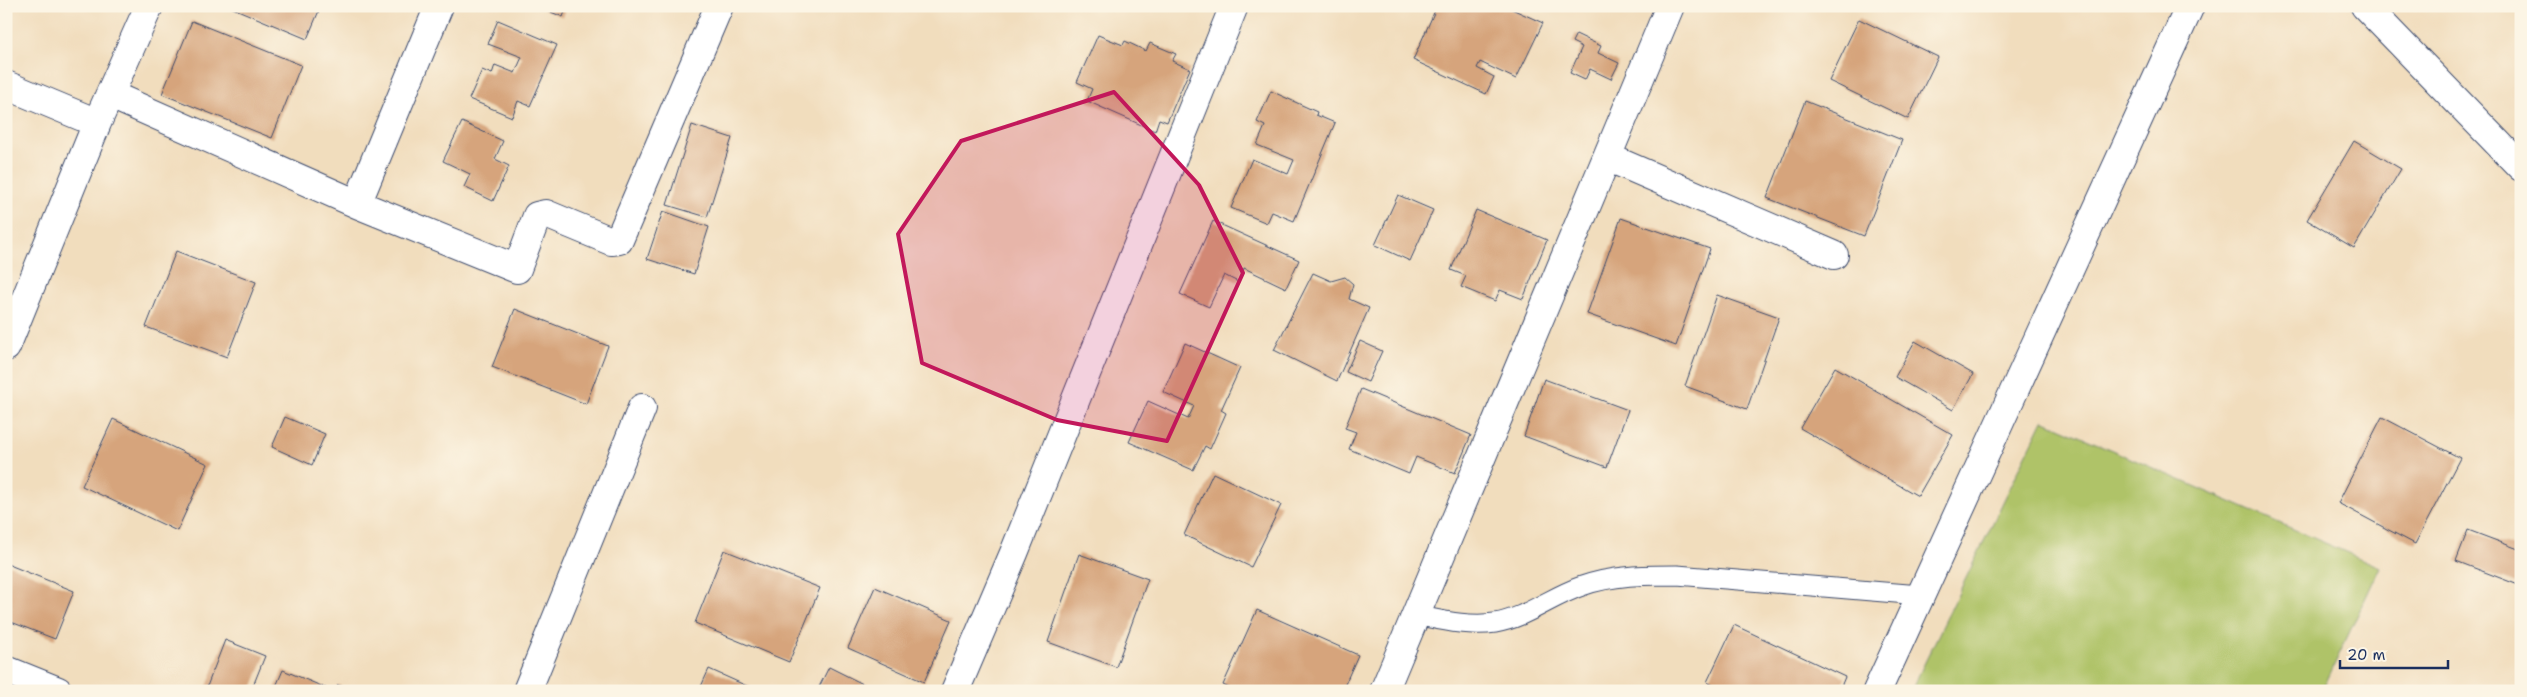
<svg xmlns="http://www.w3.org/2000/svg" width="2527" height="697" font-family="'Shantell Sans',sans-serif">
<style>
.green{fill:#afc368;stroke:#657963}
.building{fill:#d6a47c}
.lines{fill:none;stroke-linecap:round;stroke-linejoin:round}
.lane-casing{stroke:#3b496c;stroke-width:21}
.street-casing{stroke:#3b496c;stroke-width:30}
.secondary-casing{stroke:#3b496c;stroke-width:30}
.lane{stroke:#fff;stroke-width:19}
.street{stroke:#fff;stroke-width:28}
.secondary{stroke:#fff;stroke-width:28}
.marked{fill:#c2185b;fill-opacity:0.2;stroke:#c2185b;stroke-width:4;stroke-linejoin:round}
</style>
<rect width="100%" height="100%" fill="#fcf5e5"/>
<filter id="ink" filterUnits="userSpaceOnUse"><feTurbulence type="fractalNoise" baseFrequency=".02" numOctaves="2"/><feDisplacementMap in="SourceGraphic" scale="10" xChannelSelector="R" yChannelSelector="G"/><feConvolveMatrix kernelMatrix="1 2 1 2 8 2 1 2 1" color-interpolation-filters="sRGB"/></filter>
<filter id="wash" filterUnits="userSpaceOnUse"><feTurbulence type="fractalNoise" baseFrequency=".0096" numOctaves="4" result="noise"/><feDisplacementMap in="SourceGraphic" scale="20" xChannelSelector="R" yChannelSelector="G"/><feGaussianBlur stdDeviation="1.12" result="paint"/><feColorMatrix in="noise" values="0 0 0 0 0 0 0 0 0 0 0 0 0 0 0 0 0 1.4 0 .05"/><feComposite in="paint" operator="in"/></filter>
<g filter="url(#wash)">
<rect width="100%" height="100%" fill="#f1ddbd"/>
<path class="green" d="M2043,420l337,147 -58,124h-411z"/>
<g id="blocks">
<path class="building" d="M228,6h93l-14,33z
M536,6h31l-4,11z
M1437,6h68l38,17 -27,56 -36,-17 -3,6 17,9 -8,17 -73,-34z
M1859,19l79,38 -30,62 -79,-38z
M498,20l59,25 -27,61 -12,-5 -6,16 -43,-18 13,-29 10,4 3,-9 20,8 7,-16 -34,-13z
M192,21l109,44 -29,73 -110,-44z
M1576,34l25,12 -3,7 21,10 -8,16 -21,-10 -5,11 -15,-7 12,-26 -10,-5z
M1098,35l25,10 2,-4 21,10 4,-8 26,11 -4,7 18,8 -23,53 -8,-3 -4,12 -68,-30 5,-12 -15,-7z
M1271,91l46,21 -1,3 19,8 -41,98 -22,-9 -5,11 -36,-15 21,-49 36,15 6,-14 -37,-15 8,-19 -8,-4z
M1805,101l97,39 -38,96 -97,-38z
M462,122l41,19 -8,18 14,7 -16,35 -29,-14 6,-13 -27,-13z
M692,125l40,13 -25,79 -40,-12z
M2354,141l47,28 -47,79 -47,-28z
M1398,195l35,15 -23,51 -35,-16z
M1476,210l71,30 -24,59 -23,-9 -5,11 -34,-14 5,-11 -15,-6z
M663,211l46,16 -15,47 -47,-15z
M1621,218l89,31 -34,97 -89,-32z
M1213,221l86,39 -13,28 -42,-20 -6,14 -14,-7 -15,32 -29,-13z
M176,251l80,31 -29,75 -81,-30z
M1313,273l18,8 14,-4 8,7 -4,15 20,9 -32,73 -63,-31z
M1717,295l62,22 -32,92 -62,-23z
M515,309l93,37 -22,58 -94,-37z
M1360,341l22,10 -14,31 -22,-10z
M1915,341l58,33 -20,36 -58,-33z
M1185,343l55,25 -19,42 5,3 -16,36 -5,-3 -12,24 -64,-28 19,-41 40,18 6,-13 -31,-14z
M1835,367l118,68 -35,61 -118,-68z
M1544,379l84,31 -21,57 -83,-31z
M1361,389l110,46 -16,38 -39,-16 -7,17 -60,-25 7,-17 -11,-4z
M285,417l40,17 -13,31 -40,-18z
M2382,417l78,41 -45,86 -77,-41z
M113,419l95,45 -31,67 -95,-45z
M1213,473l68,32 -30,62 -67,-32z
M2468,530l53,20v36l-65,-25z
M724,550l96,38 -31,74 -94,-39z
M1079,554l69,25 -32,88 -68,-25z
M7,564l67,27 -19,48 -49,-19z
M875,587l76,33 -27,62 -76,-34z
M1257,610l101,45 -16,36h-107l-12,-6z
M1734,625l111,52 -6,14h-114l-18,-9z
M225,640l40,16 -14,35 -45,-2z
M829,667l48,24h-60z
M709,669l49,22h-59z
M283,670l43,18 -2,3h-50z
M338,685l15,6h-17z"/>
</g>
</g>
<g filter="url(#ink)">
<use href="#blocks" fill-opacity="0" stroke="#3b496c" stroke-width="1"/>
<g class="lines">
<defs>
<path id="lane" d="M1415,615c26,5 53,12 80,8 31,-5 57,-27 87,-37 31,-11 63,-11 95,-11l243,20"/>
<path id="street" d="M6,85l91,38
M111,95l246,109 160,65 20,-53 9,-2 65,27 8,-1 100,-234
M1607,157l227,98
M357,204l82,-198
M6,347l91,-224 52,-117
M6,670l52,21
M527,691l115,-283
M955,691l59,-138 220,-547
M1384,691l286,-685
M1877,691l313,-685"/>
<path id="secondary" d="M2365,6l156,161"/>
</defs>
<use href="#lane" class="lane-casing"/>
<use href="#street" class="street-casing"/>
<use href="#secondary" class="secondary-casing"/>
<use href="#lane" class="lane"/>
<use href="#street" class="street"/>
<use href="#secondary" class="secondary"/>
</g>
</g>
<path class="marked" d="M1114,92l85,93 44,88 -76,168 -110,-21 -135,-57 -24,-129 63,-93z"/>
<rect width="2527" height="697" fill="none" stroke="#fcf5e5" stroke-width="25"/>
<path d="M2340 660v8h108v-8" fill="none" stroke="#1b2f5e" stroke-width="2.5"/>
<text x="2347" y="660" font-size="15" fill="#1b2f5e" stroke="#fcf5e5" stroke-width="4" paint-order="stroke">20 m</text>
</svg>
